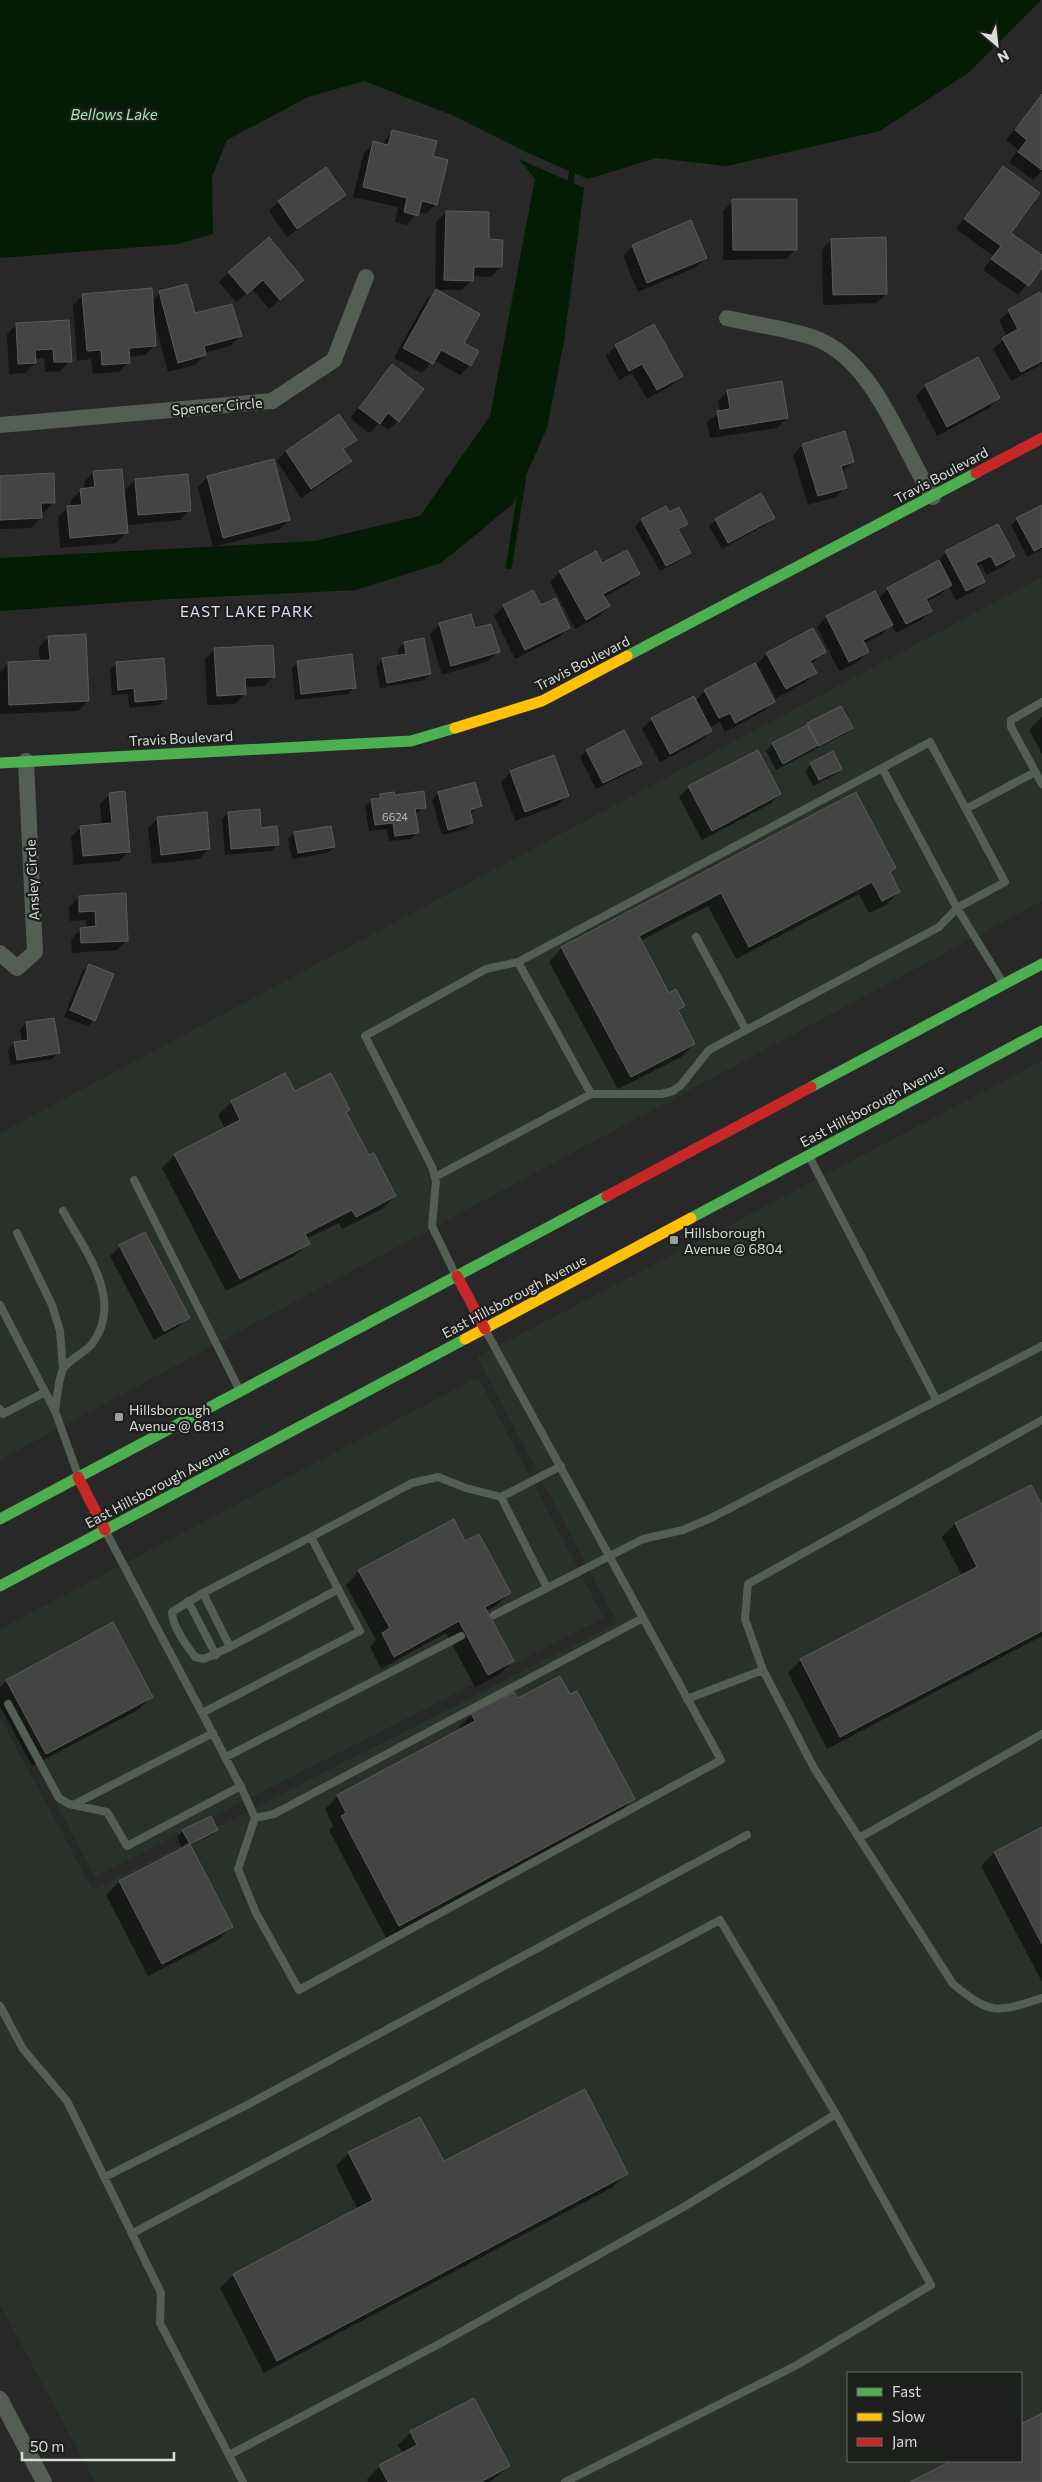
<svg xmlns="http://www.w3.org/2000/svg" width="1042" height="2482" font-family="Commissioner,sans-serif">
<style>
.built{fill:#2a302a;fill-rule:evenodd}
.water{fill:#041c04}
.shadow{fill:#0007;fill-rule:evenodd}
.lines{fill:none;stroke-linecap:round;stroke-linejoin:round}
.stream{stroke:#041c04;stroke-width:6}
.building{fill:#444445;stroke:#5b5b5b}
.lane{stroke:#545e54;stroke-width:8}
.street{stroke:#545e54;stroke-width:16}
.fast{stroke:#4caf50;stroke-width:11}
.slow{stroke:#ffc107;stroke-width:11}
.jam{stroke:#c62828;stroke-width:11}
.poi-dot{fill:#9c9e9c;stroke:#1c1f1c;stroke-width:2}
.labels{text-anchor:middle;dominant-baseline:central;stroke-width:4.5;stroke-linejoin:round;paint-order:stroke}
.number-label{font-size:11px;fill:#b5b7b6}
.street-label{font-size:14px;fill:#dbdddb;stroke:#1c1f1c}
.poi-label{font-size:14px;fill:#dbdddb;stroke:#1c1f1c;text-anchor:start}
.water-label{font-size:15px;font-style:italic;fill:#a4e8a7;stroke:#1c1f1c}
.neighbourhood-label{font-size:15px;letter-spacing:1px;fill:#e4dbf7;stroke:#1c1f1c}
</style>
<rect width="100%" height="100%" fill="#272827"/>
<path class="built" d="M1042,577v324l-1042,559v-327z
M1042,1061v1421h-947l-95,-177v-588l93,173 524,-267 -140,-266zM848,2373h173v88h-173z
M478,1377l126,241 -509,259 -95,-179v-69z"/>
<path class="water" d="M0,0h1041l-73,73 -88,58 -153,35 -71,-8 -68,21 -60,-26 -76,-38 -88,-34 -56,16 -81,43 -15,37 1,57 -35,10 -178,14z
M519,159l65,29 -20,154 -17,86 -34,76 -72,59 -85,27 -185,9 -171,12v-53l314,-17 106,-25 70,-100 45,-237z"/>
<path class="shadow" d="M1042,96v75l-9,9 -24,-18 9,-12 -12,-10z
M392,131l39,26 5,47 -10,10 -8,-2 -11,13 -12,-3 3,-15 -45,-10 11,-44 10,-10 8,2z
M1003,168l6,65 33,24v9l-24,29 -35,-25 10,-14 -37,-27 38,-52z
M344,195l-10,9 -47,33 -18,-26 9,-9z
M733,201l63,48 -10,10 -63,1v-49z
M446,212l41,29 14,26 -10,10 -19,-1v4l-10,10h-27l1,-68z
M831,240l55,54 -10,9 -53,2 -1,-55z
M633,246l72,12 -9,9 -58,25 -15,-36z
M229,273l74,7 -34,29 -17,-20 -16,13 -17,-20z
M436,291l26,53 8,21 -10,10 -27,-15 -11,13 -28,-15 32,-58z
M160,293l34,22 46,21 -10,10 -26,7 1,2 -10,10 -27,7 -14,-53 1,26 -10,10 -17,2v5l-9,10 -26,2 -2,-15 -14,2 -4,-56 10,-10 69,6z
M1042,299v65l-31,17 -18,-32 14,-13 -8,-15 10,-10z
M68,321l2,40 -10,10 -15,1 -1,-14 -9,1v4l-10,10 -16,1 -2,-40 10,-10z
M616,346l65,30 -10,10 -24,13 -15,-26 -13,7 -13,-24z
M977,359l21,39 -9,10 -52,28 -21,-40 9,-10z
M392,366l6,55 -10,9 -9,-7 -10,10 -19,-15z
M728,391l59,27 -10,10 -67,10 -3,-16 13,-10 -2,-11z
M355,439l-12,12 7,10 -10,10 -39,27 -24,-37 9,-10z
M803,445l50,17 -12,10 5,15 -10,10 -28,8 -15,-50z
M94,472l32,61 -10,10 -56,5 -2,-31 10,-10h3v-7l10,-10h4l-1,-8z
M0,477l54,25 -10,10h-4l1,6 -10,10 -31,1z
M208,477l81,43 -10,10 -66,17 -15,-60z
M135,480l54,30 -9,10 -52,5 -3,-35z
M1042,506v43l-15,8 -16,-32 6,-6z
M665,508l3,6 18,10 -8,7 11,21 -6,7 -23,12 -25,-44 6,-7z
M773,518l-6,6 -45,25 -13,-23 7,-6z
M997,526l17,30 -10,10 -18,9 -5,-11 -5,3 8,14 -10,10 -18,9 -7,-14 -8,8 -15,8 5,8 -10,10 -25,13 -5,-8 -10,10 -18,9 4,8 -9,10 -19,9 -22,-44 9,-10 48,-25 4,7 10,-10 48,-26 10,-11z
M602,565l36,9 -10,10 -24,13 5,9 -10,10 -24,13 -25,-47 10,-10z
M504,606l36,1 29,20 -10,10 -44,22 -21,-43z
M440,624l35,6 23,22 -10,9 -46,14 -12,-41z
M49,637l39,64 -10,10 -78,3v-42l8,-9 32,-2 -1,-14z
M404,643l26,31 -6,6 -44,8 -4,-22 6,-6 17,-4 -1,-7z
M214,650l60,26 -10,10 -19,1v7l-10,10 -28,1 -2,-46z
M824,652l-13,12 4,9 -9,9 -30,16 -19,-34 10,-10z
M162,660l4,39 -7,6 -30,3 -1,-14 -16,1 -2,-25 6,-6z
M298,662l56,25 -6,7 -53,6 -3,-32z
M705,691l69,11 -10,9 -39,21 -5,-10 -11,6 2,3 -10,10 -41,21 -18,-33 10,-10 43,-18z
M841,707l11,21 -7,6 -69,36 -10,-19 7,-7z
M1042,717v37l-13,-24z
M624,732l16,32 -6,6 -38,19 -16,-32 6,-6z
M811,764l29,5 -6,6 -21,11 -8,-15z
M511,772l57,23 -10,10 -43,16 -14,-39z
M474,783l7,23 -12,8 3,8 -6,7 -24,6 -10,-35 6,-7z
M689,787l91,7 -10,10 -68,36 -23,-43z
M856,793l39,75 -6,6 10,18 -13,13 -17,8 -10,-19 -123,65 -28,-53 -68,35 28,53 16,12 -6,6 16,32 -13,13 -63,32 -69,-127 13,-14z
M110,794l19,57 -10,10 -45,4 -3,-28 10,-10 21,-2 -2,-21z
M380,795l14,2 30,11 -9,6 2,18 -6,7 -22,2 -2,-12 -18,2 -4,-25z
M228,813l32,16 18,15 -7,7 -46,4 -3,-36z
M158,818l51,31 -10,10 -47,5 -4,-36z
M295,833l38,14 -6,6 -35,6 -4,-20z
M79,897l48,43 -10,10 -45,3 -1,-14 10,-10 5,-1v-8l-16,1 -1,-14z
M89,965l5,55 -6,6 -24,-9 18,-45z
M26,1023l32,29 -6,7 -41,6 -3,-15 6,-7 8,-1 -2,-12z
M232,1102l116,8 -3,3 23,43 27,40 -13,13 -40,20 -3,-6 -33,16 2,4 -13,13 -69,35 -64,-123 13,-13 50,-26 -7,-14z
M144,1233l44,84 -10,10 -24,13 -44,-84 10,-10z
M1031,1486l11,22v128l-215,113 -39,-76 13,-13 161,-84 -20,-39 13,-13z
M453,1521l12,22 44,50 -13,13 -10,5 27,50 -13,13 -25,13 -29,-54 -65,36 -11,-22 6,-7 -30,-55 13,-14z
M7,1681l144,16 -13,13 -106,56 -32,-60v-19z
M517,1700l116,98 -13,14 -234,126 -57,-108 4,-4 -8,-17 13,-13 122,-66 -1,-3 13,-13z
M1042,1828v154l-61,-116 13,-13z
M217,1830l-6,6 -22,10 42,81 -13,13 -70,36 -42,-81 13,-13 64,-33 -6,-12 6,-6zM211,1832v3l-27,13 -1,-3z
M349,2153l94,10 183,11 -13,13 -349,186 -44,-85 14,-13 124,-65 -22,-44z
M1042,2415v67h-129l41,-21h67v-35z
M411,2432l98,34 -19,16h-122l-1,-3 13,-13 23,-12 -5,-9z"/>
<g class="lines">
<path class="stream" d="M569,189l3,-17
M509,566l14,-88"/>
</g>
<path class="building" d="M1042,94v76l-24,-18 9,-12 -12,-10z
M392,130l45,11 -4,15 15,4 -11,45 -15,-4 -4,15 -14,-4 3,-14 -44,-11 10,-46 15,4z
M1003,166l37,27 -29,40 31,22v13l-13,18 -38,-27 10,-13 -37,-27z
M326,167l20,28 -49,34 -19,-28z
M732,199h65v51h-64z
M446,211l43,1v27l14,1 -1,27h-28l-1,14 -29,-1z
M691,220l16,38 -60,25 -15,-38z
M269,237l35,43 -24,20 -17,-20 -16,14 -19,-22z
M886,237l1,57 -54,1 -2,-56z
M187,284l8,29 37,-9 10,32 -38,10 2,9 -28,8 -19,-72z
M152,288l4,58 -27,2 1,15 -28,2 -1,-15 -14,1 -5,-57z
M436,289l44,25 -16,29 15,8 -8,15 -30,-16 -8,14 -30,-16z
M1040,292l2,4v65l-21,11 -19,-34 16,-9 -10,-19z
M69,320l3,42h-18l-1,-13 -18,1 1,13 -18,1 -2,-41z
M654,324l29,52 -26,14 -15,-26 -13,7 -14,-26z
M978,357l22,41 -53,29 -22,-42z
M392,364l32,25 -25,33 -11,-9 -8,11 -21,-16z
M782,381l6,37 -68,11 -3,-18 13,-2 -3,-19z
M339,414l18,26 -14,9 9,12 -41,28 -25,-38z
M845,431l9,31 -13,4 6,22 -29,8 -16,-52z
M274,459l16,61 -67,18 -16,-62z
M122,469l6,64 -58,5 -3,-32 15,-1 -2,-16 15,-2 -2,-16z
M54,473l1,30h-14l1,15 -42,2v-44z
M188,474l3,37 -53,4 -3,-36z
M761,493l14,25 -47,25 -13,-24z
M1042,505v42l-8,4 -18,-33z
M666,506l3,6 10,-5 9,17 -10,5 13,24 -25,13 -25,-47z
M998,524l17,32 -19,10 -5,-10 -15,7 9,19 -19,9 -21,-40z
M627,550l13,24 -37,20 7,12 -24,14 -27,-49 37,-20 6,12z
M939,560l13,25 -26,14 6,12 -26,13 -19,-36z
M533,590l8,15 15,-7 14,30 -45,22 -22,-45z
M875,591l18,34 -30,15 6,12 -20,10 -23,-46z
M471,614l4,14 16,-4 9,28 -49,14 -12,-43z
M813,628l13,24 -16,9 7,12 -31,16 -20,-36z
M86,634l3,67 -80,4 -1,-43 42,-2 -2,-24z
M424,638l7,36 -44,9 -5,-25 24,-4 -2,-12z
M273,645l2,32 -30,1 1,16 -29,2 -3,-48z
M352,654l4,34 -55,6 -4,-33z
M164,658l3,41 -32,3 -1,-14 -16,2 -2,-28z
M755,663l20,39 -40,21 -5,-10 -11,5 -15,-28z
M694,696l18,35 -42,23 -19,-36z
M841,706l12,22 -34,18 -12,-23z
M807,725l11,20 -35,19 -11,-21z
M624,730l18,34 -39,19 -17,-33z
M758,750l23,44 -69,37 -24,-45z
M833,751l9,18 -23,11 -9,-17z
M554,755l15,41 -44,16 -15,-41z
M475,782l7,24 -12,4 3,13 -25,7 -10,-38z
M125,791l5,61 -47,4 -3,-30 32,-3 -3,-30z
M424,791l2,17 -11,1 4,24 -24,3 -2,-13 -18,2 -4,-26 9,-1v-4l14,-2 1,3z
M856,792l40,76 -6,4 10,20 -18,9 -10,-19 -123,65 -28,-54 -82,43 30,57 7,-4 9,17 -7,4 17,34 -64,33 -70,-130z
M260,809l1,19 16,-2 2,19 -48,4 -3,-37z
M207,812l3,37 -49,6 -4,-38z
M331,826l4,21 -37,6 -4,-21z
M126,893l2,48 -47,2 -1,-15 16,-2 -1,-15 -16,1v-16z
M89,964l25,10 -19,47 -25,-11z
M54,1018l6,35 -43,7 -3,-18 14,-2 -2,-18z
M285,1073l10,18 36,-18 19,37 -4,2 23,43 5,-2 22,43 -40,21 -4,-7 -47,24 5,10 -70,35 -66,-125 66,-34 -9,-19z
M145,1232l45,86 -26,13 -45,-86z
M1031,1485l11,20v126l-202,106 -40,-78 177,-92 -22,-44z
M454,1519l11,22 14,-7 32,59 -26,14 29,54 -26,14 -29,-54 -65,36 -12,-24 8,-5 -32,-58z
M113,1622l40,75 -107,57 -40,-74z
M560,1676l10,18 7,-3 58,108 -236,127 -58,-110 5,-3 -9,-18 138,-74 -4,-8 43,-21 4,6z
M211,1816l7,14 -28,14 -8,-14z
M1042,1827v117l-48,-92z
M190,1844l43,83 -71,37 -43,-83z
M585,2089l43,85 -351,187 -44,-87 140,-74 -25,-48 72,-35 24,44z
M474,2398l36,68 -29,16h-93l-9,-17 38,-20 -7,-14z
M1042,2413v69h-132l41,-21h70v-37z"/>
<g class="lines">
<path class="lane" d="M1042,702l-31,18v7l31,57
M966,809l69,-37
M696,937l50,93
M518,962l364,-194
M811,1160l126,241
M435,1177l156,-83h70l12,-3 8,-6 28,-35 230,-123 18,-19 48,-26 -75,-140 -48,26 75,140 45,73
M134,1180l104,207
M17,1233l35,72 8,26 3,38
M454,1272l-22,-46 4,-45 -4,-14 -67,-131 121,-67 32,-7 73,132
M0,1305l55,106 22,61
M0,1409l3,5 42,-22
M55,1411c2,-12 3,-31 8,-42 6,-10 22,-16 29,-25 33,-44 -7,-93 -29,-133
M1042,1420l-294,164 -3,35 18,51 51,98 139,216c38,31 43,29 89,14
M501,1497l46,91 96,-49 40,-9 28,-12 331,-172
M107,1534l95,179 158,-82 -49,-94 101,-54 26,-6 28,11 35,9 60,-31
M203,1593l-31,19c0,14 14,33 23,45l9,2 26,-12 -27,-54 108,-56
M188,1601l28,54
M494,1615l53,-27
M230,1647l107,-57
M687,1699l76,-29
M8,1704l51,94 10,6 38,8 20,34 114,-60
M202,1713l41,78 12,27 -17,51 18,44 43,77 422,-230 -234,-427
M226,1757l235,-121
M73,1805l140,-72
M255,1818l19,-4 369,-196
M859,1838l183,-104
M0,2006l23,43 44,52 94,192 -1,30 83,159
M105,2177l144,-73 498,-269
M133,2233l587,-313 116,194
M229,2455l212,-112 241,-135 154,-94 95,171 -134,80 -232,117"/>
<path class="street" d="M727,318c29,7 64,11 90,21 58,23 84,108 116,158
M0,425l272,-24 62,-41 32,-83
M0,953l17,15 18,-16 -9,-191
M0,2399l44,83"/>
<path class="fast" d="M627,656l349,-183
M0,763l411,-22 44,-13
M811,1087l231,-123
M691,1218l351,-187
M0,1519l607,-323
M0,1586l465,-247"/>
<path class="slow" d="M455,728l87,-27 85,-45
M465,1339l226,-121"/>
<path class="jam" d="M976,473l66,-35
M607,1196l204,-109
M457,1276l28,53
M78,1477l27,53"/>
</g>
<g class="poi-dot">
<rect x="669" y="1235" width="10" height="10" rx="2.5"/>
<rect x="114" y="1412" width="10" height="10" rx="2.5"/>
</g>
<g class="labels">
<g class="number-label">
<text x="395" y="816">6624</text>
</g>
<g class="street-label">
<text transform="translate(217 406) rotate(-5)">Spencer Circle</text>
<text transform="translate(941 475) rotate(-28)">Travis Boulevard</text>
<text transform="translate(582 663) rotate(-27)">Travis Boulevard</text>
<text transform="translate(181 738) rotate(-3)">Travis Boulevard</text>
<text transform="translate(32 880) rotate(-93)">Ansley Circle</text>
<text transform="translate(872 1105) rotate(-28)">East Hillsborough Avenue</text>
<text transform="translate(514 1296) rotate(-28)">East Hillsborough Avenue</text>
<text transform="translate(157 1486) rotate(-28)">East Hillsborough Avenue</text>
</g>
<g class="poi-label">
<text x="684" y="1232">Hillsborough<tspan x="684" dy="16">Avenue @ 6804</tspan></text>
<text x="129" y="1409">Hillsborough<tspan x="129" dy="16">Avenue @ 6813</tspan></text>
</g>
<g class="water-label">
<text x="114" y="114">Bellows Lake</text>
</g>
<g class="neighbourhood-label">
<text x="247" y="611">EAST LAKE PARK</text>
</g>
</g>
<rect x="847" y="2372" width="175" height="90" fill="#1c1f1c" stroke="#686b68"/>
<rect x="857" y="2388" width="25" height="8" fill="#4caf50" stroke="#686b68"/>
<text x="892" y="2397" font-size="15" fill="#dbdddb">Fast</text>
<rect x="857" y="2413" width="25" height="8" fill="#ffc107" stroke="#686b68"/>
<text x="892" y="2422" font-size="15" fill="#dbdddb">Slow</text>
<rect x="857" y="2438" width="25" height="8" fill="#c62828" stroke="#686b68"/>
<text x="892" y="2447" font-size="15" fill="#dbdddb">Jam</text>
<g transform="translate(997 45) rotate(152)" stroke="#1c1f1c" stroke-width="4" paint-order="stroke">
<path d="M0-4L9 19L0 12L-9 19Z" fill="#dbdddb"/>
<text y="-8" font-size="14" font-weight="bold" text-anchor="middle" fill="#dbdddb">N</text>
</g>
<path d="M22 2452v8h152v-8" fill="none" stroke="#dbdddb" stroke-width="2.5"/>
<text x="30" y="2452" font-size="15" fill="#dbdddb" stroke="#1c1f1c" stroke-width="4" paint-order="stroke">50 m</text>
</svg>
